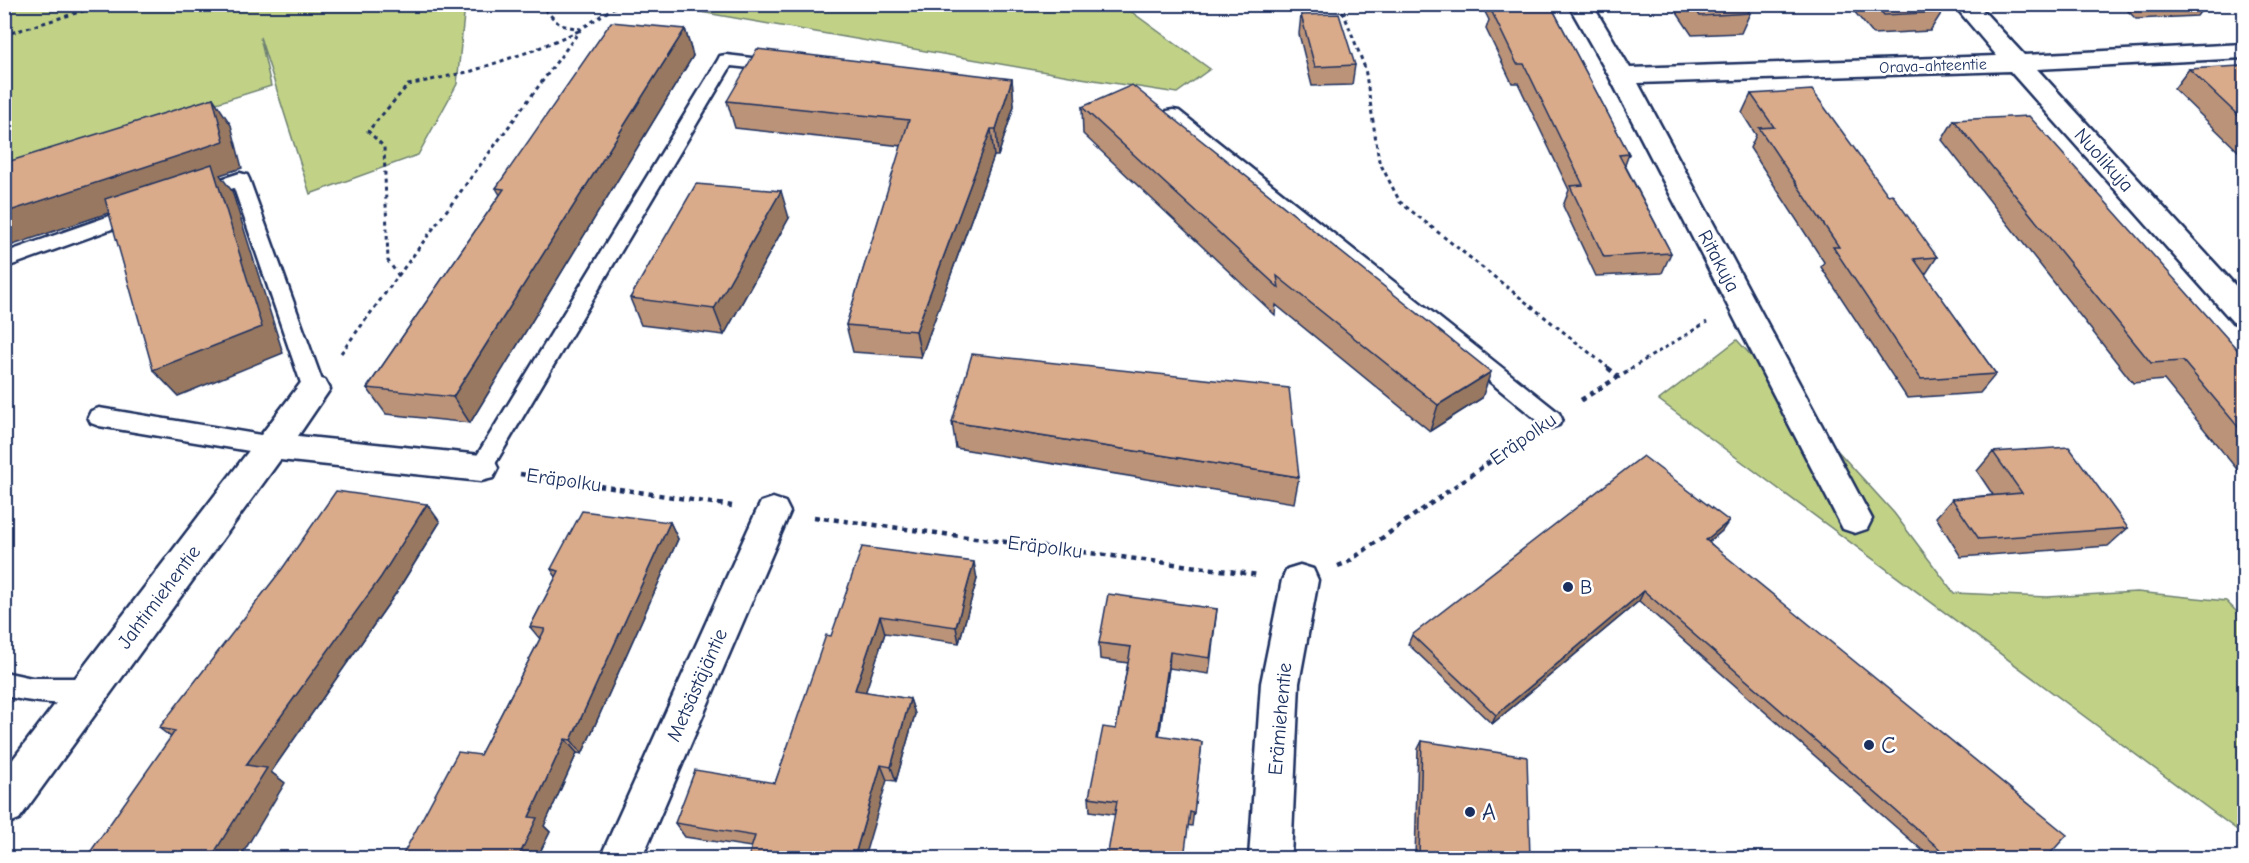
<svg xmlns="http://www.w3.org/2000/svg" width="2249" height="863" font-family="'Comic Neue',sans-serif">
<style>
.green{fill:#c1d287;stroke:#6e8072;stroke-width:1.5}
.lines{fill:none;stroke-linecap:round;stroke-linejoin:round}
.service-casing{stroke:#1b2f5e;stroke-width:5}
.minor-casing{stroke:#1b2f5e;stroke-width:5}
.path-far1{stroke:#1b2f5e;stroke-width:3;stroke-dasharray:4 4;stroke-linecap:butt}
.path{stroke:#1b2f5e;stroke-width:4.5;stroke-dasharray:5 5;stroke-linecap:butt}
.service{fill:#fff;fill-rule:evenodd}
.minor{fill:#fff;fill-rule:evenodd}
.wall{fill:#bb9378;stroke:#1b2f5e;stroke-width:1.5}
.shaded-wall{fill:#987861;stroke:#1b2f5e;stroke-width:1.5}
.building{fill:#d9ab8b;stroke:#1b2f5e;stroke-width:1.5}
.poi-dot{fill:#1b2f5e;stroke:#fff;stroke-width:2}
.labels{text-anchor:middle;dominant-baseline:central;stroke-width:5;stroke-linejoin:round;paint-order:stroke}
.far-street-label{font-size:16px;fill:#1b2f5e;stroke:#fff}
.street-label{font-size:20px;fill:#1b2f5e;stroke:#fff}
.poi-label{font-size:20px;fill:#1b2f5e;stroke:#fff;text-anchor:start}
.near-poi-label{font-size:24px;fill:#1b2f5e;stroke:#fff;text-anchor:start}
</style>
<rect width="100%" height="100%" fill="#fff"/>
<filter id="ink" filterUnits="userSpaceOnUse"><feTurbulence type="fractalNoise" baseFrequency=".0167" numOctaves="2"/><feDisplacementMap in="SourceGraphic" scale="12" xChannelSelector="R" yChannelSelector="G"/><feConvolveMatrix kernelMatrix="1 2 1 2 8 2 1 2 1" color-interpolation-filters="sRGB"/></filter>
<g filter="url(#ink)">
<path class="green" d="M5,5h460l-8,79 -39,71 -108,39 -50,-157 11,49 -266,83z
M660,5h462l88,64 -33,24 -96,-15z
M1737,340l157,173 60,80 93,4 90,-5 89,9 18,18v216l-585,-435z"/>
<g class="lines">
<defs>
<path id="service" d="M726,55l52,6 6,1 3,4 -3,4 -6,1 -47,-5 -242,408 -8,3 -8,-3 -4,-6 4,-6 245,-402 2,-4z
M1173,110l6,1 380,302 3,6 -3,6 -8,3 -8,-3 -376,-306 -3,-4 3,-4z
M240,173l7,2 2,4 76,210 -3,6 -8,2 -8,-2 -3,-6 -69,-201 -36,11 -7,-2 -2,-4 2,-4z
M141,205l7,1 3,5 -3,5 -144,52v-15z
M99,408l174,29 8,3 3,6 -3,6 -8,3 -174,-29 -8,-3 -3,-6 3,-6z
M4,672l28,6h57l9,4 4,8 -4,8c-25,10 -67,4 -94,-2z"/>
<path id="minor" d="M1568,4h24l38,64 367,-12 -44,-52h24l47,51 220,-11v14l-207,11 207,226v30l-11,-3 -223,-251 -372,12 234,436 -5,10 -12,4 -12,-4 -234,-453z
M314,377l11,3 5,9 -32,47 183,19 12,3 5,10 -5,10 -12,3 -201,-21 -261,359 -15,6v-54l299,-391z
M773,498l12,4 5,10 -148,346h-42l156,-346 5,-10z
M1300,565l13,4 5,11 -19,103 -8,175h-42l12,-175 21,-103 5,-11z"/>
</defs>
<use href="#service" class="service-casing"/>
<use href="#minor" class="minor-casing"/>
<path class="path-far1" d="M539,4l21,21 20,4
M1340,4l25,64 14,93 21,41 210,167
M4,35l102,-31
M399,276l-11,-15 -4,-114 -16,-16 40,-46 64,-14 62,-21 47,-20
M341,353l240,-324 38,-25
M1630,369l77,-47"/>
<path class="path" d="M1608,368l10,8
M1581,400l52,-32
M520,474l212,32
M814,517l445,58
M1338,566l10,-4 174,-123"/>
<use href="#service" class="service"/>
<use href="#minor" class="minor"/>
</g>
<path class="wall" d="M1481,4h69l79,150 -4,11 46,88 -9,20 -66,3 -33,-70 6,-16 -51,-107h-6l-26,-54 3,-9z
M1671,4h72l7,9 -9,20 -49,2z
M1848,4h87l7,8 -12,19 -57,3z
M2121,4h85l-9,12 -61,3z
M1301,15l54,50 -3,20 -40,1 -13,-52z
M685,29l8,27 -223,367 -84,-9 -19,-26 133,-193 -4,-7z
M2189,69l55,1v83l-3,1 -67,-65z
M1012,79l2,27 -16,50h-4l-73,201 -68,-5 -7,-27 56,-179 -167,-18 -8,-27z
M1751,94l137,101 49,62 -12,18 71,99 -16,19 -73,5 -86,-131 3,-5 -74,-114 6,-13 -14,-22z
M1082,107l400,291 -52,33 -154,-126 -1,10 -192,-181z
M1954,120l290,237v121l-80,-98 -31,3 -191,-243z
M789,218l-65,117 -83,-10 -11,-27z
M952,422l347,55 -5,26 -338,-55z
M1993,452l135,76 -20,18 -147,11 -25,-40 16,-18 41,-4 -16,-24z
M440,522l-44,71 -125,179 14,11 -114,-46 -12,-9z
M670,522l8,17 -96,215 -5,-1 -33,73 6,6 -13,26h-136l79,-103 60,-116 -10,-12 26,-50 -5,-8z
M1722,531l-13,11 337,316h-115l-292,-257 -147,123 -84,-80 4,-9z
M977,579l-18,64 -74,-10 -20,59 45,7 5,15 -19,67 -9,-1 -136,67 -66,-10 -10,-14 100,-40 56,-147z
M1217,609l-8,65 -40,-6 -10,68 43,6 -10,84 -102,-15 -1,-14 27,-68 12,-66 -28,-4 -1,-16z
M1422,741l108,117h-115l3,-109z"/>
<path class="shaded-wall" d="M685,29l8,27 -223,367 -17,-26z
M1012,79l2,27 -16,50 -2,-27z
M213,98l18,27 11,43 -22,7 12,16 51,162 -105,43 -25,-26 63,-193 -212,71v-35z
M991,129l3,27 -73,201 -5,-26z
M781,191l8,27 -65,117 -10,-26z
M1491,372l-9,26 -52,33 8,-26z
M427,504l13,18 -44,71 -125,179 14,11 -45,75h-29l35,-93z
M1729,521l-7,10 -22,18 6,-9z
M670,522l8,17 -96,215 -11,-14z
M974,562l3,17 -18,64 -3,-16z
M1644,591l-5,10 -147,123 4,-9z
M880,616l5,17 -24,73 -6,-16z
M1170,652l-1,16 -12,82 1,-15z
M910,699l5,15 -19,67 -5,-14z
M565,739l12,14 -33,73 6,6 -13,26h-19l11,-41z
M881,765l6,15 -23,78h-10z"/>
<path class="building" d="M1496,4h54l79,150 -10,1 52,98 -67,4 -34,-71 13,-1 -59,-121h-7l-26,-54h7z
M1692,4h51l7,9 -50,3z
M1875,4h60l7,8 -58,3z
M1339,14l16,51 -40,2 -14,-52z
M611,22l74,7 -232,368 -86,-9 137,-199 -8,-1z
M757,49l255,30 -16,50h-5l-75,202 -70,-6 63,-205 -182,-19z
M2240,66l4,4v51l-55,-52z
M1132,85l359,287 -53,33 -161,-129 2,12 -197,-181z
M1812,90l76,105 4,-1 45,63 -23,2 82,115 -75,5 -88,-132h6l-80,-119 15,-1 -23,-33z
M213,98l11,43 -220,72v-50z
M2029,116l215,241v77l-61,-73 -32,2 -197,-243z
M212,164l50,163 -109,43 -48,-171z
M696,184l85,7 -67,118 -84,-11z
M972,354l317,34 10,89 -347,-55z
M2069,447l59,81 -149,11 -27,-40 70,-6 -29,-41z
M1643,456l86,65 -23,19 361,295 -21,23h-96l-306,-267 -148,124 -84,-80z
M336,491l91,13 -46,73 -135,188 21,3 -56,90h-125l89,-127 -16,-3 123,-159z
M582,511l88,11 -99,218 -6,-1 -36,78 8,1 -19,40h-117l57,-106 22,3 65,-126 -15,-2 29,-56 -8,-2z
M862,547l112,15 -18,65 -76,-11 -25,74 55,9 -19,68 -10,-2 -27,93h-106l7,-22 -80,-13 20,-53 80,13 51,-148 5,1z
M1108,594l109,15 -7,49 -40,-6 -12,83 44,7 -8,71 -4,-1 -6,46h-77l10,-57 -28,-4 14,-70 13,2 15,-82 -32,-4z
M1422,741l105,16 3,101h-111z"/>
</g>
<g class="poi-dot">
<circle cx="1568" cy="587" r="6"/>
<circle cx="1869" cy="745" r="6"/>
<circle cx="1470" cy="812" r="6"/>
</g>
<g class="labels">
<g class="far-street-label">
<text transform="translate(1933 66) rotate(-2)">Orava-ahteentie</text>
</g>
<g class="street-label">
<text transform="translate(2104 160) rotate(48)">Nuolikuja</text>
<text transform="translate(1719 261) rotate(62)">Ritakuja</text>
<text transform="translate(1523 439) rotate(-35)">Eräpolku</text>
<text transform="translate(564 480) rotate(8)">Eräpolku</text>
<text transform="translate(1045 547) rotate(7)">Eräpolku</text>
<text transform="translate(159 597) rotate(-53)">Jahtimiehentie</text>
<text transform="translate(697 685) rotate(-66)">Metsästäjäntie</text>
<text transform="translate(1280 719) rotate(-85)">Erämiehentie</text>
</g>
<g class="poi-label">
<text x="1580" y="587">B</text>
</g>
<g class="near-poi-label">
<text x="1881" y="745">C</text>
<text x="1482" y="812">A</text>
</g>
</g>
<rect width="2249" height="863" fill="none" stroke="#fff" stroke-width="24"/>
<rect x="12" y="12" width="2225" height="839" fill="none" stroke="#1b2f5e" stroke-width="2" filter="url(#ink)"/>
</svg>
